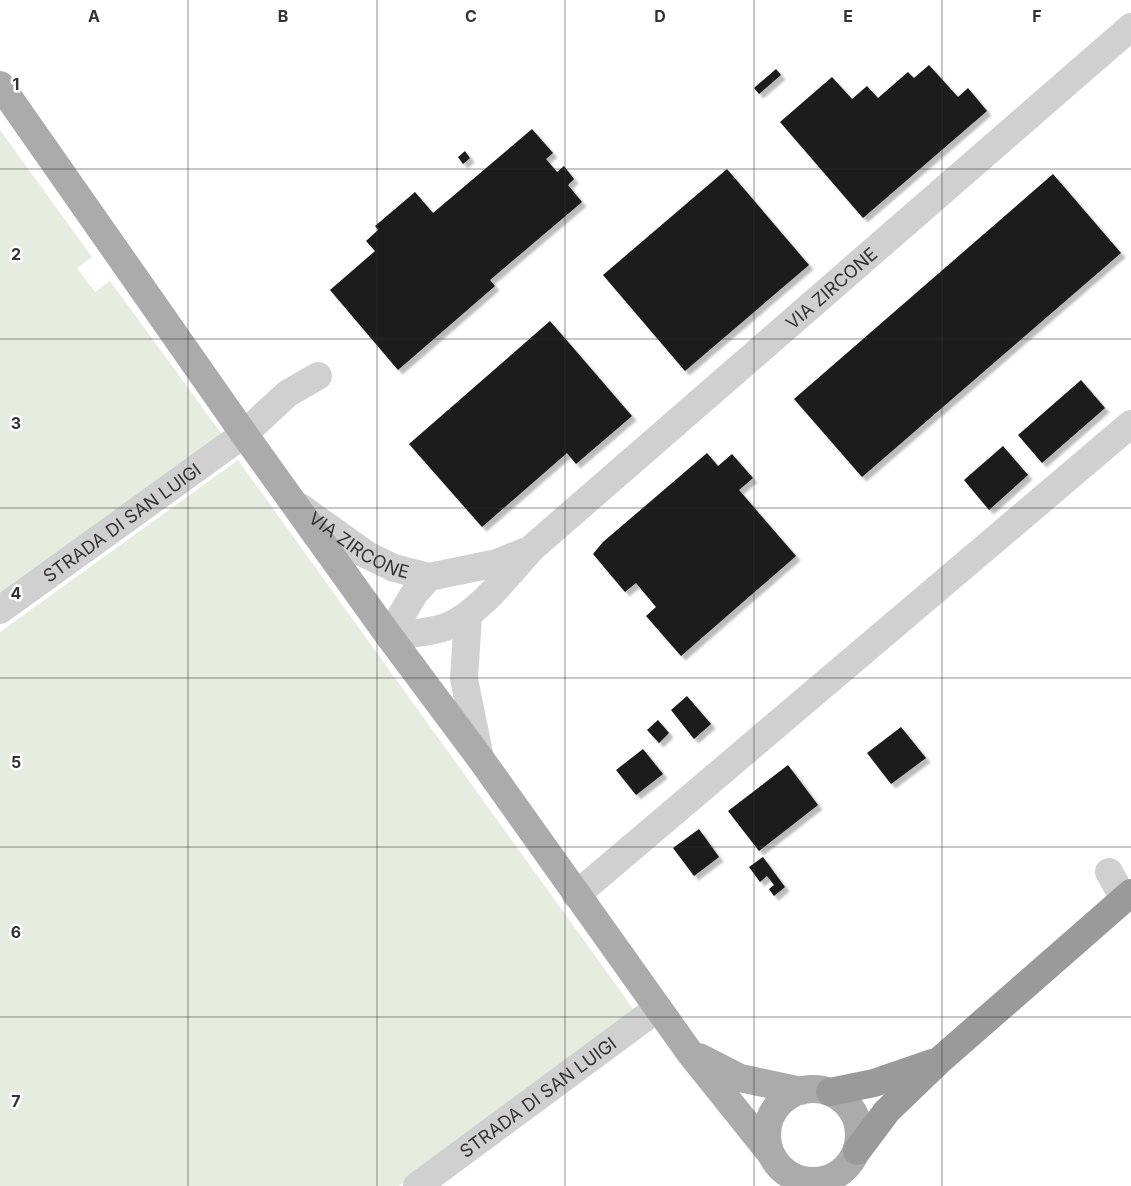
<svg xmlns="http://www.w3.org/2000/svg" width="1131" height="1186" font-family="Inter,sans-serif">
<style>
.green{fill:#e6ecdf}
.building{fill:#1a1a1a;filter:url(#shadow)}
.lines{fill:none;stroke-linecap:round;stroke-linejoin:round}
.minor{stroke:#d0d0d0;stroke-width:28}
.major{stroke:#ababab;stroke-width:28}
.highway{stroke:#9a9a9a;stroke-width:28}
.grid{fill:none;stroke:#333;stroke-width:1;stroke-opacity:0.55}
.labels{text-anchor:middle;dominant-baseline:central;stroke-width:5;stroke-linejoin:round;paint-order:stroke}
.street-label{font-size:18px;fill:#333;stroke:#fff}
.grid-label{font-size:16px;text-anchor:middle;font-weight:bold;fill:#333;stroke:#fff;stroke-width:5;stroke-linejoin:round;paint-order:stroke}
</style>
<defs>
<filter id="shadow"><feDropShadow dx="4.5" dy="4.5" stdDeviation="1" flood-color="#0004"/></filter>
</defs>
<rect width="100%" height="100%" fill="#fff"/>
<path class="green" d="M0,130l92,127 -15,11 18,24 15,-11 114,156 -224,157z
M238,460l399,554 -238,172h-399v-554z"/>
<path class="building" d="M929,65l29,32 10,-9 19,23 -124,107 -83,-96 52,-45 20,22 15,-13 11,12 30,-26 6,6z
M776,69l5,6 -22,19 -5,-6z
M532,129l21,24 -7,6 11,13 7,-6 10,13 -6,6 14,17 -92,78 5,6 -97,84 -68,-80 45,-39 -9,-10 12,-11 -3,-4 40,-34 18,21z
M465,151l5,7 -7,6 -5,-7z
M727,169l82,96 -124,106 -82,-96z
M1053,174l68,79 -259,224 -68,-78z
M550,321l82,95 -56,48 -9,-11 -85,74 -73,-83z
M1081,380l24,28 -63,55 -24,-28z
M1003,446l25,29 -39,35 -25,-30z
M707,453l11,13 14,-12 21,24 -14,12 57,66 -115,100 -35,-40 10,-9 -20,-24 -11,9 -32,-38 10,-12z
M687,696l24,28 -17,15 -23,-29z
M658,720l11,13 -10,10 -12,-13z
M901,727l25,31 -35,26 -24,-31z
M643,749l20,25 -27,21 -20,-25z
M788,765l30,40 -59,46 -31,-40z
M699,829l20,28 -25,19 -21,-28z
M763,857l22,30 -11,9 -5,-7 5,-4 -7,-9 -7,6 -11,-15z"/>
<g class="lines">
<g class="minor">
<path id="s1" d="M300,507l67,48 27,13 35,9 68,-14 27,-11"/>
<path id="s2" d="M0,610l244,-176 43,-40 31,-18"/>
<path d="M468,615l-4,64 16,79"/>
<path id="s3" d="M389,636c19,-2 39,-3 57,-9 32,-12 63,-54 86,-79l599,-521"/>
<path d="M389,636l25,-42 15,-17"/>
<path d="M1109,872l15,27"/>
<path d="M576,895l555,-471"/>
<path id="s4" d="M417,1186l241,-178"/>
</g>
<path class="major" d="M0,85l244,349 145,202 91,122 210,295 81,101
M699,1057l41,21 61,13
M767 1135a46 46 0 1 1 92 0a46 46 0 1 1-92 0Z"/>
<path class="highway" d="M830,1092l44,-9 58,-20
M857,1151l30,-40 53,-51 191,-167"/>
</g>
<path class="grid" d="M188,0v1186M377,0v1186M565,0v1186M754,0v1186M942,0v1186M0,169h1131M0,339h1131M0,508h1131M0,678h1131M0,847h1131M0,1017h1131"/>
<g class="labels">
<g class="street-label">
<text stroke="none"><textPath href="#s3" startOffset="572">VIA ZIRCONE</textPath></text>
<text stroke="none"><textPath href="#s2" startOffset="150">STRADA DI SAN LUIGI</textPath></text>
<text stroke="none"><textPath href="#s1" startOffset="71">VIA ZIRCONE</textPath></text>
<text stroke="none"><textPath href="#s4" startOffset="150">STRADA DI SAN LUIGI</textPath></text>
</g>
</g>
<g class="grid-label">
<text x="94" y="22">A</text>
<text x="283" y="22">B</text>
<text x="471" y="22">C</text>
<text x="660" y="22">D</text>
<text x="848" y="22">E</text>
<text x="1037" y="22">F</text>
<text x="16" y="90">1</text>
<text x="16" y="260">2</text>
<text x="16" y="429">3</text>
<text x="16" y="599">4</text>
<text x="16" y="768">5</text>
<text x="16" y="938">6</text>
<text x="16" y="1107">7</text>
</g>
</svg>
